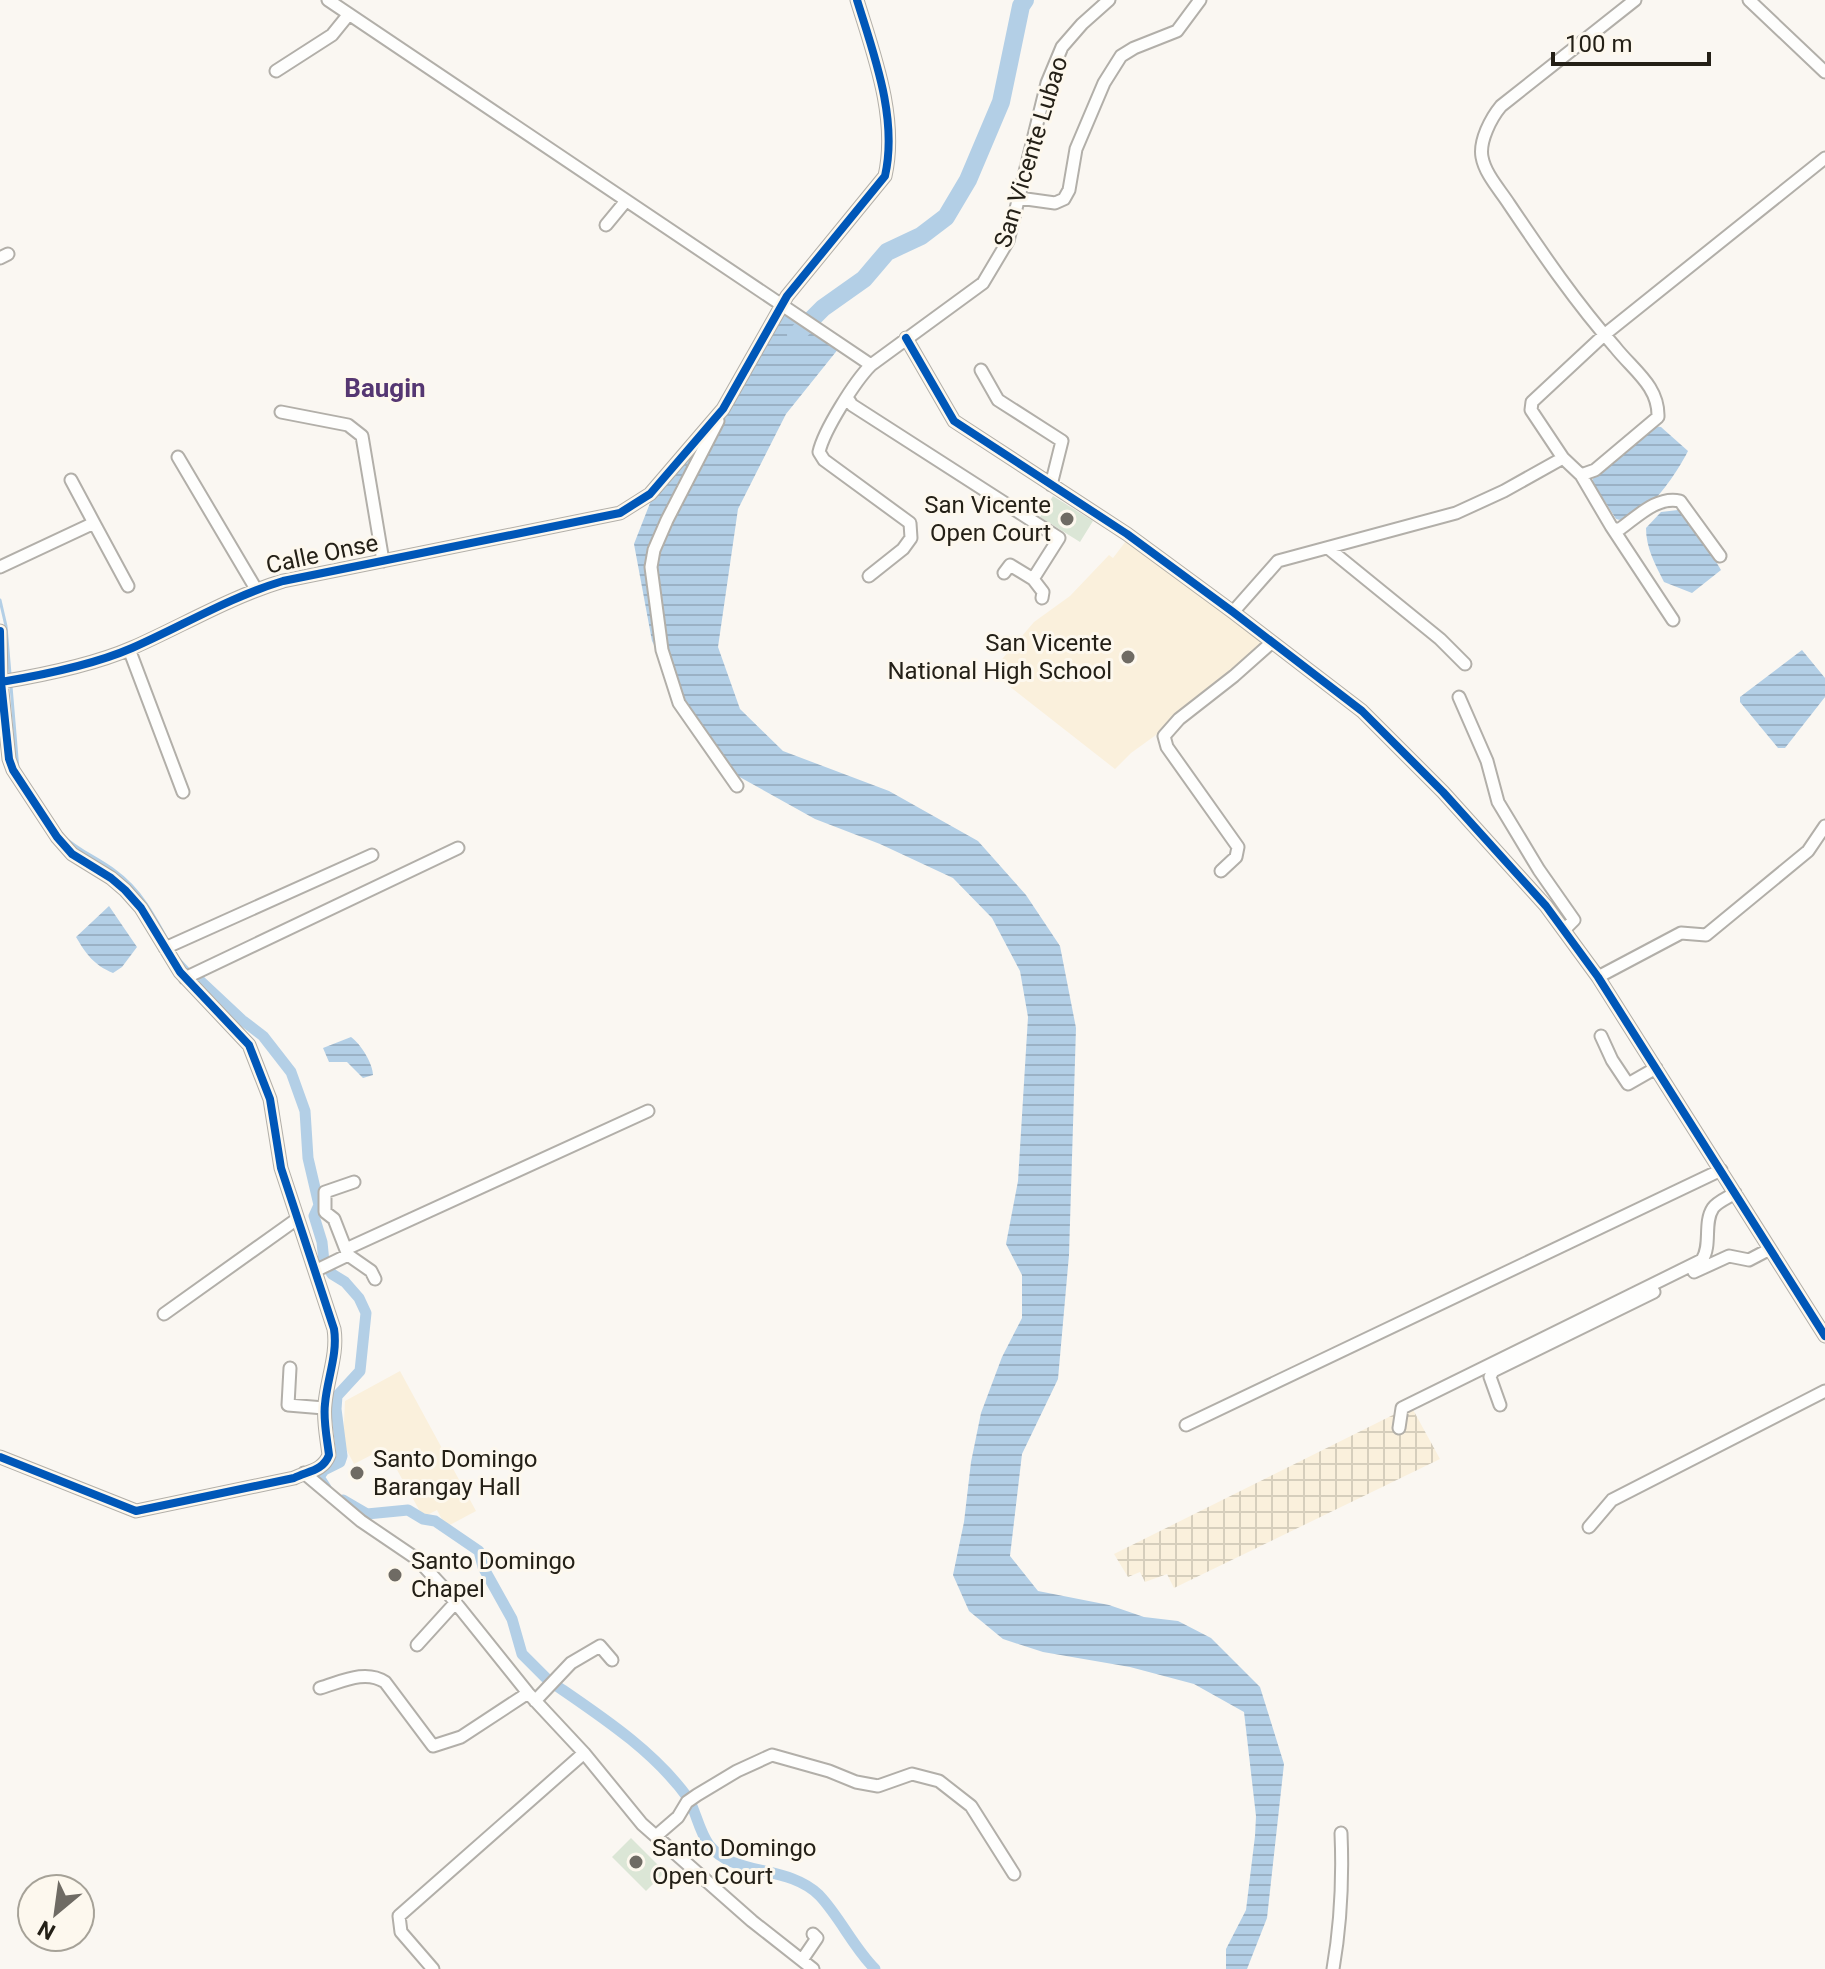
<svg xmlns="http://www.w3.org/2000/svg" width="1825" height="1969" font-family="Roboto,sans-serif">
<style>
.built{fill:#faf0dc}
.industrial{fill:url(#industrial-grid)}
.park{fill:#dbe6d6}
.water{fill:url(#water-rules)}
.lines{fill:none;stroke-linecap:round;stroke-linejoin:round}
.stream{stroke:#b3cfe6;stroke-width:3}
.canal{stroke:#b3cfe6;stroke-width:11}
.river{stroke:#b3cfe6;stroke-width:18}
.minor-casing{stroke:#b2afa9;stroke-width:15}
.minor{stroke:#fefefd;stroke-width:11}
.cycleway-casing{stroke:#fdf8ee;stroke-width:13}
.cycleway{stroke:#0057b8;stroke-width:8}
.poi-dot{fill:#6f6b64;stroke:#fdf8ee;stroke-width:3}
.labels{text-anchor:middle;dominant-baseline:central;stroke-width:6;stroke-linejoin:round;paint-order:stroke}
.street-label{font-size:24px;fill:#242017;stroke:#fdf8ee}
.poi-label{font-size:24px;fill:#242017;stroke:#fdf8ee;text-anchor:start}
.neighbourhood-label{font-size:26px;font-weight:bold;fill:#553772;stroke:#fdf8ee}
</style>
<defs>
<pattern id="industrial-grid" width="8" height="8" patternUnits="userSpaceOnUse" patternTransform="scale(2)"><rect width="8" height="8" fill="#faf0dc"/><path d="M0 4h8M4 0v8" fill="none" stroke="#d6cebc"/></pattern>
<pattern id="water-rules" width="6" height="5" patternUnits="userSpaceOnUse" patternTransform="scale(2)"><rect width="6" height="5" fill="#b3cfe6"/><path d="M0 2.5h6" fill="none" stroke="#9ab1c5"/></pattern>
</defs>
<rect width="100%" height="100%" fill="#faf7f2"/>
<path class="built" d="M1126,541l142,101 -101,85 -36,26 -16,16 -124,-97 43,-50 36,-26 39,-41 4,3z
M400,1371l76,140 -30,16 -9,-17 -14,7 -38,-69 -31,16 -11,-21 2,-42z"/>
<path class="industrial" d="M1411,1406l29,53 -266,129 -7,-14 -22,8 -5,-10 -12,5 -14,-23z"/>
<path class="park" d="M1053,496l40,25 -13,21 -40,-25z
M631,1838l34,34 -19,19 -34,-34z"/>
<path class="water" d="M782,312l57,36 -53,66 -48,95 -20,138 22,62 43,42 106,40 89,50 48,54 34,51 16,82 -7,227 -11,124 -36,75 -12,102 28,35 71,14 35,12 34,4 33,17 49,49 24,77 -17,154 -20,51h-21v-20l20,-39 9,-74 1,-20 -12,-104 -50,-28 -64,-17 -87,-15 -40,-13 -34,-28 -16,-36 11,-53 7,-60 10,-49 21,-56 20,-39v-43l-16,-31 12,-63 10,-164 -8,-46 -28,-53 -39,-40 -73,-34 -65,-25 -88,-49 -33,-49 -42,-80 -18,-97 18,-46 34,-42z
M1654,426l7,1 27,24c-10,20 -46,77 -72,68l-24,-38 4,-9z
M1678,510l25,30 18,30 -29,23 -28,-11c-9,-18 -18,-34 -18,-54l15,-16z
M1802,650l23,28v19l-40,51h-7l-38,-46v-5z
M109,906l28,41 -15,20 -9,6c-19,-8 -27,-19 -37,-36z
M351,1037c10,7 22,27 22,38l-10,3 -16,-16h-18l-6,-14z"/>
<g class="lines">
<path class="stream" d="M0,600l6,26 12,144
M63,836c16,15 35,22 52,35 25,18 39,44 53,70
M176,956l14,15"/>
<path class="canal" d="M195,976l47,44 21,16 28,36 14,39 3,47 11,47 -5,11 8,26 2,20 8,12 13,8 14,16 7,15 -6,58 -23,25 -1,13 6,47 -2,6 -16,8 -5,7 7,11
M343,1500l24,14 41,-4 15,9 12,2 44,30 4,16 29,52 10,35 24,24
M554,1684c48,33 100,67 134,114
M692,1806c5,12 9,28 17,39 25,32 78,19 110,50 21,22 34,52 56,74"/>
<path class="river" d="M796,335l27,-27 41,-29 23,-27 34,-16 25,-19 22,-37 33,-78 20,-96 4,-6"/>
<defs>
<path id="minor" d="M328,0l543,365
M1749,0l76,72
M276,71l56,-36 17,-21
M1019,198l36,5 9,-4 5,-9 7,-41 28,-66 17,-27 13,-8 43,-17 23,-31
M606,225l19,-23
M0,258l8,-4
M906,338l48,83 173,113 106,78 129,99 81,81 103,114 52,71 227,359
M981,370l17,30 64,41 -11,44
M848,399l4,6 207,133 -26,41 -23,-14 -6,8
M281,412l67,13 14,11 21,125
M718,421l-51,99 -13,30 -3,17 11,83 17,53 58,83
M178,457l78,132
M1563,458l-32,-48 1,-8 72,-67 221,-177
M1581,475l14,-5 63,-53c1,-31 -25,-47 -43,-70 -39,-44 -73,-94 -106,-143 -9,-14 -24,-30 -27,-47 -3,-16 9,-39 19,-51l134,-106
M71,480l23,43
M1613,529h7c18,-13 37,-33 60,-28l40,55
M1328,548l112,91 25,25
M0,567l94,-44 34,63
M869,576l34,-27 8,-11 -1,-15 -86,-63 -5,-8c5,-22 36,-71 52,-87l112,-82 25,-42 39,-158 15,-36 20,-23 27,-24
M1033,579l10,13 -1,6
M1233,612l45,-51 178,-48 48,-22 59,-33 18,17 30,51 62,94
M0,631l1,51 8,77 4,11 44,67 15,17 39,24 14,12 16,18 39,64 69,73 21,54 11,69 53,161c4,25 -7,50 -9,75 -2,16 2,34 4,51 -6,16 -21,16 -35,23l-158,33 -136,-54
M129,649l54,143
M1,682c42,-7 92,-17 131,-34 50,-22 98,-51 151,-67l337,-68 30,-19 73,-85 64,-113 98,-120c13,-58 -11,-121 -28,-176
M1459,697l28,64 11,41 41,68 35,50 -10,10
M1221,871l15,-14 2,-10 -71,-100 -3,-11 15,-17 55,-43 37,-33
M165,948l207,-93
M1598,977l83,-44 25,2 102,-84 17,-25
M185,978l273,-130
M1601,1036l11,24 16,24 28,-16
M346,1249l302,-138
M348,1255l23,16 4,8
M315,1271l33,-16 -14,-36 -9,-7v-20l29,-10
M1694,1272l35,-16 20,4 21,-11
M164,1314l133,-95
M290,1368l-2,37 36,3
M1500,1405l-10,-28 3,-6 161,-79
M1186,1425l535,-255
M1399,1428l3,-20 300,-148c10,-15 1,-37 11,-52 4,-6 16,-11 22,-15
M304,1473l57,48 56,38 26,28 85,106 56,60 58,71 110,97 61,48
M1589,1527l23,-27 213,-109
M417,1645l39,-43
M320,1688c21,-6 45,-19 65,-6l48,64 28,-9 67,-44
M535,1701l36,-38 29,-17 12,14
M656,1836l22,-19 9,-15 10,-7 40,-24 35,-16 57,16 27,11 22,4 34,-12 27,7 32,25 43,68
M802,1960l15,-22 -4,-4
M433,1969l-32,-37 -2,-16 185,-163
M1333,1969c8,-46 10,-89 8,-136"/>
</defs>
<use href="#minor" class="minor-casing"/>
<use href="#minor" class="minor"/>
<defs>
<path id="cycleway" d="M906,338l48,83 173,113 106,78 129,99 81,81 103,114 52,71 227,359
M0,631l1,51 8,77 4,11 44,67 15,17 39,24 14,12 16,18 39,64 69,73 21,54 11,69 53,161c4,25 -7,50 -9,75 -2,16 2,34 4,51 -6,16 -21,16 -35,23l-158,33 -136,-54
M1,682c42,-7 92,-17 131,-34 50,-22 98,-51 151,-67l337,-68 30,-19 73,-85 64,-113 98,-120c13,-58 -11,-121 -28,-176"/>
</defs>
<use href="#cycleway" class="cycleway-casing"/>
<use href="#cycleway" class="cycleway"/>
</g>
<g class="poi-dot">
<circle cx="1067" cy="519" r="8"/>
<circle cx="1128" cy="657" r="8"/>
<circle cx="357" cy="1473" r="8"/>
<circle cx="395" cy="1575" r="8"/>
<circle cx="636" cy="1862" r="8"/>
</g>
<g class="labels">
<g class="street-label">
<text transform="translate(1031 152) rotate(-73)">San Vicente Lubao</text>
<text transform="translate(322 554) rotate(-12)">Calle Onse</text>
</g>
<g class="poi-label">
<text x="1051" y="505" text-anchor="end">San Vicente<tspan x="1051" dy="28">Open Court</tspan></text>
<text x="1112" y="643" text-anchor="end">San Vicente<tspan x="1112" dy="28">National High School</tspan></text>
<text x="373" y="1459">Santo Domingo<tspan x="373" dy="28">Barangay Hall</tspan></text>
<text x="411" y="1561">Santo Domingo<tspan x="411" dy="28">Chapel</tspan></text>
<text x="652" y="1848">Santo Domingo<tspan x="652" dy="28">Open Court</tspan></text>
</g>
<g class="neighbourhood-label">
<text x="385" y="388">Baugin</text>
</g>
</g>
<g transform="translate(56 1913) rotate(209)"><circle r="38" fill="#fdf8ee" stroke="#a6a298" stroke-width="2"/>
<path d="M0-6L14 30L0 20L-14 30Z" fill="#6f6b64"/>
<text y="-12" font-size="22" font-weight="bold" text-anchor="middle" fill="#242017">N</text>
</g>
<path d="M1553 52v12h156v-12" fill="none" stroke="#242017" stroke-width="4"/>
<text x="1565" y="52" font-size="24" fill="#242017" stroke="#fdf8ee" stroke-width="6" paint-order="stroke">100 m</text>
</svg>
